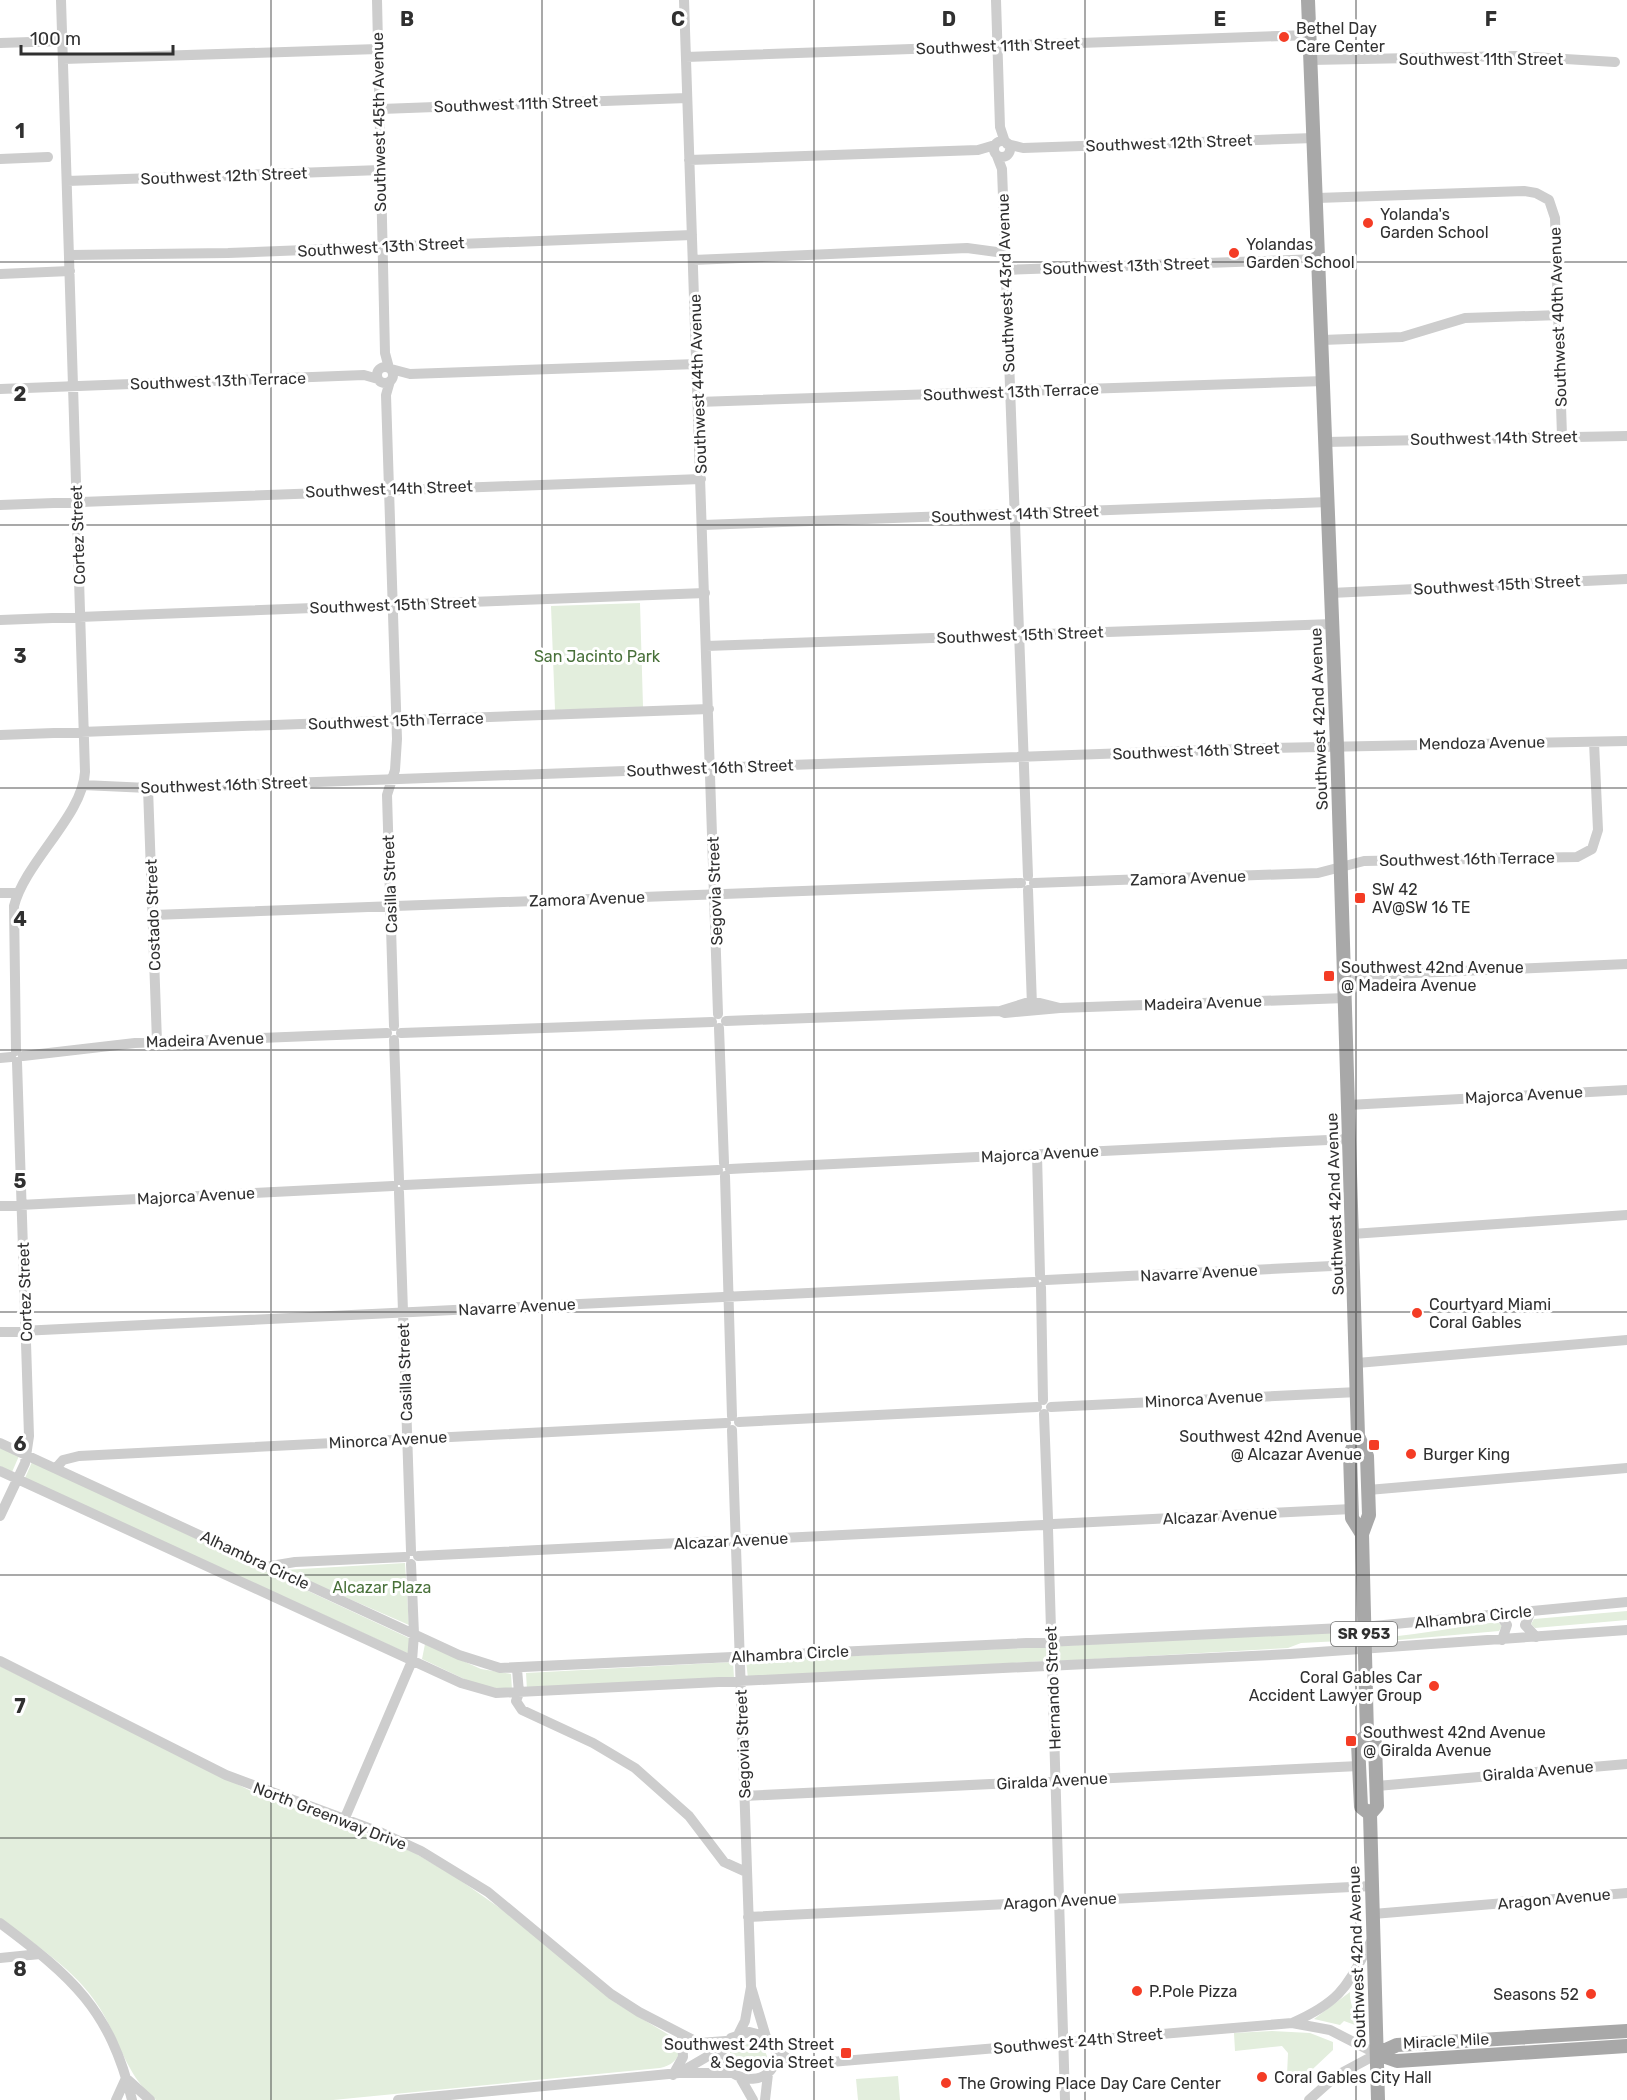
<svg xmlns="http://www.w3.org/2000/svg" width="1627" height="2100" font-family="Rubik,sans-serif">
<style>
.green{fill:#e3eedd}
.lines{fill:none;stroke-linecap:round;stroke-linejoin:round}
.minor{stroke:#cdcdcd;stroke-width:10}
.major{stroke:#a8a8a8;stroke-width:14}
.grid{fill:none;stroke:#303030;stroke-width:1.5;stroke-opacity:0.55}
.poi-dot{fill:#f43c25;stroke:#fff;stroke-width:2}
.labels{text-anchor:middle;dominant-baseline:central;stroke-width:6;stroke-linejoin:round;paint-order:stroke}
.shield{fill:#fff;stroke:#6e6e6e;stroke-width:1.5}
.shield-label{font-size:15px;font-weight:bold;fill:#303030}
.poi-label{font-size:16px;fill:#303030;stroke:#fff;text-anchor:start}
.street-label{font-size:16px;fill:#303030;stroke:#fff}
.park-label{font-size:16px;fill:#487039;stroke:#fff}
.grid-label{font-size:20px;text-anchor:middle;font-weight:bold;fill:#303030;stroke:#fff;stroke-width:6;stroke-linejoin:round;paint-order:stroke}
</style>
<rect width="100%" height="100%" fill="#fff"/>
<path class="green" d="M640,603l3,104 -88,3 -4,-104z
M0,1448l19,8 -7,16 -12,-6z
M32,1462l377,176v16l-384,-176z
M405,1563l4,62 -126,-55z
M1627,1611v9l-92,8 -4,-4 3,-5z
M1498,1622l4,4 -3,5 -112,10 -1,-4c38,-3 74,-11 112,-15z
M1340,1631l1,10 -40,2 -13,5 -229,13v-15z
M425,1644l56,25 30,5 1,16 -33,-4 -57,-27z
M1047,1647l1,14 -300,17 -2,-17z
M733,1662l1,16 -207,12 -1,-17z
M0,1666l253,126 160,60 44,26 47,33 112,92 58,35c12,14 2,27 -14,30l-327,32h-177c-30,-24 -37,-62 -57,-93 -24,-38 -64,-62 -99,-89z
M1350,1992c-1,11 6,20 5,33l-11,-4 -4,4 -26,-6z
M1272,2031l38,2 23,9v8l-33,31 -3,-2 -2,2 -8,-6 1,-22 -6,-7 -47,5 -1,-18z
M750,2041l14,7 4,11 -10,10 -14,1 -13,-10 -1,-8 8,-8z
M898,2076l2,24h-42l-2,-21z"/>
<g class="lines">
<path class="minor" d="M377,0l8,353 4,15
M684,0l34,1014
M996,0l4,127 5,15
M0,43l62,-2
M686,57l623,-22
M63,59l315,-10
M1311,60l204,-4 100,6
M381,109l306,-11
M994 149a8 8 0 1 1 16 0a8 8 0 1 1-16 0Z
M1007,144l16,4 291,-10
M997,156l5,13 26,707
M0,159l48,-2
M689,160l289,-10 17,-5
M67,181l314,-11
M1317,198l207,-7 12,2 13,7 6,18 7,218
M70,255l158,-2 464,-18
M693,260l274,-12 37,5
M1005,270l314,-11
M0,274l70,-3
M1322,340l80,-3 63,-19 95,-3
M377 375a8 8 0 1 1 16 0a8 8 0 1 1-16 0Z
M391,369l19,5 287,-10
M390,381l-4,14 11,344 -2,31 -8,25 7,231
M0,389l364,-14 14,4
M698,402l626,-21
M1325,442l302,-6
M0,505l701,-26
M703,525l625,-23
M1331,593l296,-14
M0,620l705,-27
M706,646l627,-22
M0,735l709,-26
M83,785l65,3 1119,-40 360,-7
M148,788l9,254
M1034,883l284,-10 46,-12 213,-4 15,-8 6,-19 -4,-88
M1028,890l4,116
M0,893h18
M153,915l868,-32
M1345,976l282,-12
M1060,1008l286,-10
M726,1021l274,-10 5,2 55,-5 -28,-7 -32,10
M719,1028l5,135
M401,1033l311,-11
M394,1040l5,140
M16,1051l-2,-145c11,-44 69,-91 71,-134l-24,-772
M23,1056l112,-13 252,-10
M0,1058l11,-1
M1348,1105l279,-15
M1037,1154l3,121
M730,1169l619,-30
M725,1176l7,240
M405,1185l313,-15
M399,1192l12,359
M0,1206l393,-20
M1352,1234l275,-19
M1046,1280l307,-15
M1041,1287l2,113
M0,1332l1034,-50
M1357,1363l270,-23
M1051,1407l307,-15
M1044,1414l4,105
M739,1422l298,-15
M732,1430l19,557 15,50
M0,1443l459,212 41,13 863,-41 264,-25
M56,1468l7,-8 16,-4 647,-33
M0,1471l461,212 35,10 794,-39 337,-24
M1368,1490l259,-22
M0,1516l25,-53 4,-27 -12,-374
M1053,1524l299,-15
M1048,1529l17,571
M418,1556l625,-31
M271,1566l24,-4 110,-5
M1531,1611l-6,14 11,12
M1499,1614l8,11 -5,15
M0,1661l226,114 156,58 39,18 67,41 123,102 28,18 60,31 27,-2
M517,1669l2,24 -3,8 6,9 71,33 42,25 54,48 35,46 22,10
M1377,1786l250,-22
M744,1796l615,-30
M344,1820l68,-159 2,-27 -3,-70
M1373,1914l254,-21
M748,1917l624,-31
M0,1923c72,54 110,86 132,177
M0,1958l40,-4
M1292,2023c52,-23 55,-38 81,-85
M749,2032c15,3 27,9 28,26 -8,28 -38,25 -54,7l-2,-12 10,-15z
M739,2033l6,-12 6,-34
M777,2051l14,10 16,3 485,-41 38,7 47,24
M679,2073l43,-25
M673,2075l10,-18 -1,-21
M741,2079l12,21
M128,2080l22,20
M116,2100l10,-22
M398,2100l281,-27h51
M765,2100l3,-26
M1309,2100l27,-24 41,-22"/>
<path class="major" d="M1308,0l29,746 21,690 9,20 2,59 -7,19 5,201 8,8 2,63 -7,8 8,286
M1358,1436l-8,18 2,64 10,16
M1367,1735l-9,8 3,64 9,7
M1377,2054l20,-9 230,-14
M1377,2054l20,7 230,-15"/>
</g>
<path class="grid" d="M271,0v2100M542,0v2100M814,0v2100M1085,0v2100M1356,0v2100M0,262h1627M0,525h1627M0,788h1627M0,1050h1627M0,1312h1627M0,1575h1627M0,1838h1627"/>
<g class="poi-dot">
<circle cx="1284" cy="37" r="6"/>
<circle cx="1368" cy="223" r="6"/>
<circle cx="1234" cy="253" r="6"/>
<rect x="1354" y="892" width="12" height="12" rx="3"/>
<rect x="1323" y="970" width="12" height="12" rx="3"/>
<circle cx="1417" cy="1313" r="6"/>
<rect x="1368" y="1439" width="12" height="12" rx="3"/>
<circle cx="1411" cy="1454" r="6"/>
<circle cx="1434" cy="1686" r="6"/>
<rect x="1345" y="1735" width="12" height="12" rx="3"/>
<circle cx="1137" cy="1991" r="6"/>
<circle cx="1591" cy="1994" r="6"/>
<rect x="840" y="2047" width="12" height="12" rx="3"/>
<circle cx="1262" cy="2077" r="6"/>
<circle cx="946" cy="2083" r="6"/>
</g>
<g class="labels">
<rect class="shield" x="1331" y="1622" width="66" height="24" rx="4.5"/>
<g class="shield-label">
<text x="1364" y="1634">SR 953</text>
</g>
<g class="poi-label">
<text x="1296" y="28">Bethel Day<tspan x="1296" dy="18">Care Center</tspan></text>
<text x="1380" y="214">Yolanda's<tspan x="1380" dy="18">Garden School</tspan></text>
<text x="1246" y="244">Yolandas<tspan x="1246" dy="18">Garden School</tspan></text>
<text x="1372" y="889">SW 42<tspan x="1372" dy="18">AV@SW 16 TE</tspan></text>
<text x="1341" y="967">Southwest 42nd Avenue<tspan x="1341" dy="18">@ Madeira Avenue</tspan></text>
<text x="1429" y="1304">Courtyard Miami<tspan x="1429" dy="18">Coral Gables</tspan></text>
<text x="1362" y="1436" text-anchor="end">Southwest 42nd Avenue<tspan x="1362" dy="18">@ Alcazar Avenue</tspan></text>
<text x="1423" y="1454">Burger King</text>
<text x="1422" y="1677" text-anchor="end">Coral Gables Car<tspan x="1422" dy="18">Accident Lawyer Group</tspan></text>
<text x="1363" y="1732">Southwest 42nd Avenue<tspan x="1363" dy="18">@ Giralda Avenue</tspan></text>
<text x="1149" y="1991">P.Pole Pizza</text>
<text x="1579" y="1994" text-anchor="end">Seasons 52</text>
<text x="834" y="2044" text-anchor="end">Southwest 24th Street<tspan x="834" dy="18">&amp; Segovia Street</tspan></text>
<text x="1274" y="2077">Coral Gables City Hall</text>
<text x="958" y="2083">The Growing Place Day Care Center</text>
</g>
<g class="street-label">
<text transform="translate(998 46) rotate(-2)">Southwest 11th Street</text>
<text x="1481" y="59">Southwest 11th Street</text>
<text transform="translate(516 104) rotate(-2)">Southwest 11th Street</text>
<text transform="translate(379 122) rotate(-91)">Southwest 45th Avenue</text>
<text transform="translate(1169 143) rotate(-2)">Southwest 12th Street</text>
<text transform="translate(224 176) rotate(-2)">Southwest 12th Street</text>
<text transform="translate(381 247) rotate(-3)">Southwest 13th Street</text>
<text transform="translate(1126 266) rotate(-2)">Southwest 13th Street</text>
<text transform="translate(1006 283) rotate(-92)">Southwest 43rd Avenue</text>
<text transform="translate(1558 317) rotate(-92)">Southwest 40th Avenue</text>
<text transform="translate(218 381) rotate(-2)">Southwest 13th Terrace</text>
<text transform="translate(698 384) rotate(-92)">Southwest 44th Avenue</text>
<text transform="translate(1011 392) rotate(-2)">Southwest 13th Terrace</text>
<text transform="translate(1494 438) rotate(-1)">Southwest 14th Street</text>
<text transform="translate(389 489) rotate(-2)">Southwest 14th Street</text>
<text transform="translate(1015 514) rotate(-2)">Southwest 14th Street</text>
<text transform="translate(78 535) rotate(-92)">Cortez Street</text>
<text transform="translate(1497 585) rotate(-3)">Southwest 15th Street</text>
<text transform="translate(393 605) rotate(-2)">Southwest 15th Street</text>
<text transform="translate(1020 635) rotate(-2)">Southwest 15th Street</text>
<text transform="translate(1319 719) rotate(-92)">Southwest 42nd Avenue</text>
<text transform="translate(396 721) rotate(-2)">Southwest 15th Terrace</text>
<text transform="translate(1482 743) rotate(-1)">Mendoza Avenue</text>
<text transform="translate(1196 751) rotate(-2)">Southwest 16th Street</text>
<text transform="translate(710 768) rotate(-2)">Southwest 16th Street</text>
<text transform="translate(224 785) rotate(-2)">Southwest 16th Street</text>
<text transform="translate(1467 859) rotate(-1)">Southwest 16th Terrace</text>
<text transform="translate(1188 878) rotate(-2)">Zamora Avenue</text>
<text transform="translate(390 884) rotate(-92)">Casilla Street</text>
<text transform="translate(715 891) rotate(-92)">Segovia Street</text>
<text transform="translate(587 899) rotate(-2)">Zamora Avenue</text>
<text transform="translate(153 915) rotate(-92)">Costado Street</text>
<text transform="translate(1203 1003) rotate(-2)">Madeira Avenue</text>
<text transform="translate(205 1040) rotate(-2)">Madeira Avenue</text>
<text transform="translate(1524 1095) rotate(-3)">Majorca Avenue</text>
<text transform="translate(1040 1154) rotate(-3)">Majorca Avenue</text>
<text transform="translate(196 1196) rotate(-3)">Majorca Avenue</text>
<text transform="translate(1335 1204) rotate(-92)">Southwest 42nd Avenue</text>
<text transform="translate(1199 1273) rotate(-3)">Navarre Avenue</text>
<text transform="translate(25 1292) rotate(-92)">Cortez Street</text>
<text transform="translate(517 1307) rotate(-3)">Navarre Avenue</text>
<text transform="translate(405 1372) rotate(-92)">Casilla Street</text>
<text transform="translate(1204 1399) rotate(-3)">Minorca Avenue</text>
<text transform="translate(388 1440) rotate(-3)">Minorca Avenue</text>
<text transform="translate(1220 1516) rotate(-3)">Alcazar Avenue</text>
<text transform="translate(731 1541) rotate(-3)">Alcazar Avenue</text>
<text transform="translate(255 1560) rotate(25)">Alhambra Circle</text>
<text transform="translate(1473 1617) rotate(-6)">Alhambra Circle</text>
<text transform="translate(790 1654) rotate(-3)">Alhambra Circle</text>
<text transform="translate(1053 1688) rotate(-92)">Hernando Street</text>
<text transform="translate(743 1744) rotate(-92)">Segovia Street</text>
<text transform="translate(1538 1771) rotate(-5)">Giralda Avenue</text>
<text transform="translate(1052 1781) rotate(-3)">Giralda Avenue</text>
<text transform="translate(330 1816) rotate(21)">North Greenway Drive</text>
<text transform="translate(1554 1899) rotate(-5)">Aragon Avenue</text>
<text transform="translate(1060 1901) rotate(-3)">Aragon Avenue</text>
<text transform="translate(1357 1957) rotate(-92)">Southwest 42nd Avenue</text>
<text transform="translate(1078 2041) rotate(-5)">Southwest 24th Street</text>
<text transform="translate(1446 2041) rotate(-3)">Miracle Mile</text>
</g>
<g class="park-label">
<text x="597" y="656">San Jacinto Park</text>
<text x="382" y="1587">Alcazar Plaza</text>
</g>
</g>
<g class="grid-label">
<text x="407" y="26">B</text>
<text x="678" y="26">C</text>
<text x="949" y="26">D</text>
<text x="1220" y="26">E</text>
<text x="1491" y="26">F</text>
<text x="20" y="138">1</text>
<text x="20" y="401">2</text>
<text x="20" y="663">3</text>
<text x="20" y="926">4</text>
<text x="20" y="1188">5</text>
<text x="20" y="1451">6</text>
<text x="20" y="1713">7</text>
<text x="20" y="1976">8</text>
</g>
<path d="M21 45v9h152v-9" fill="none" stroke="#303030" stroke-width="3"/>
<text x="30" y="45" font-size="18" fill="#303030" stroke="#ffffff" stroke-width="4.5" paint-order="stroke">100 m</text>
</svg>
